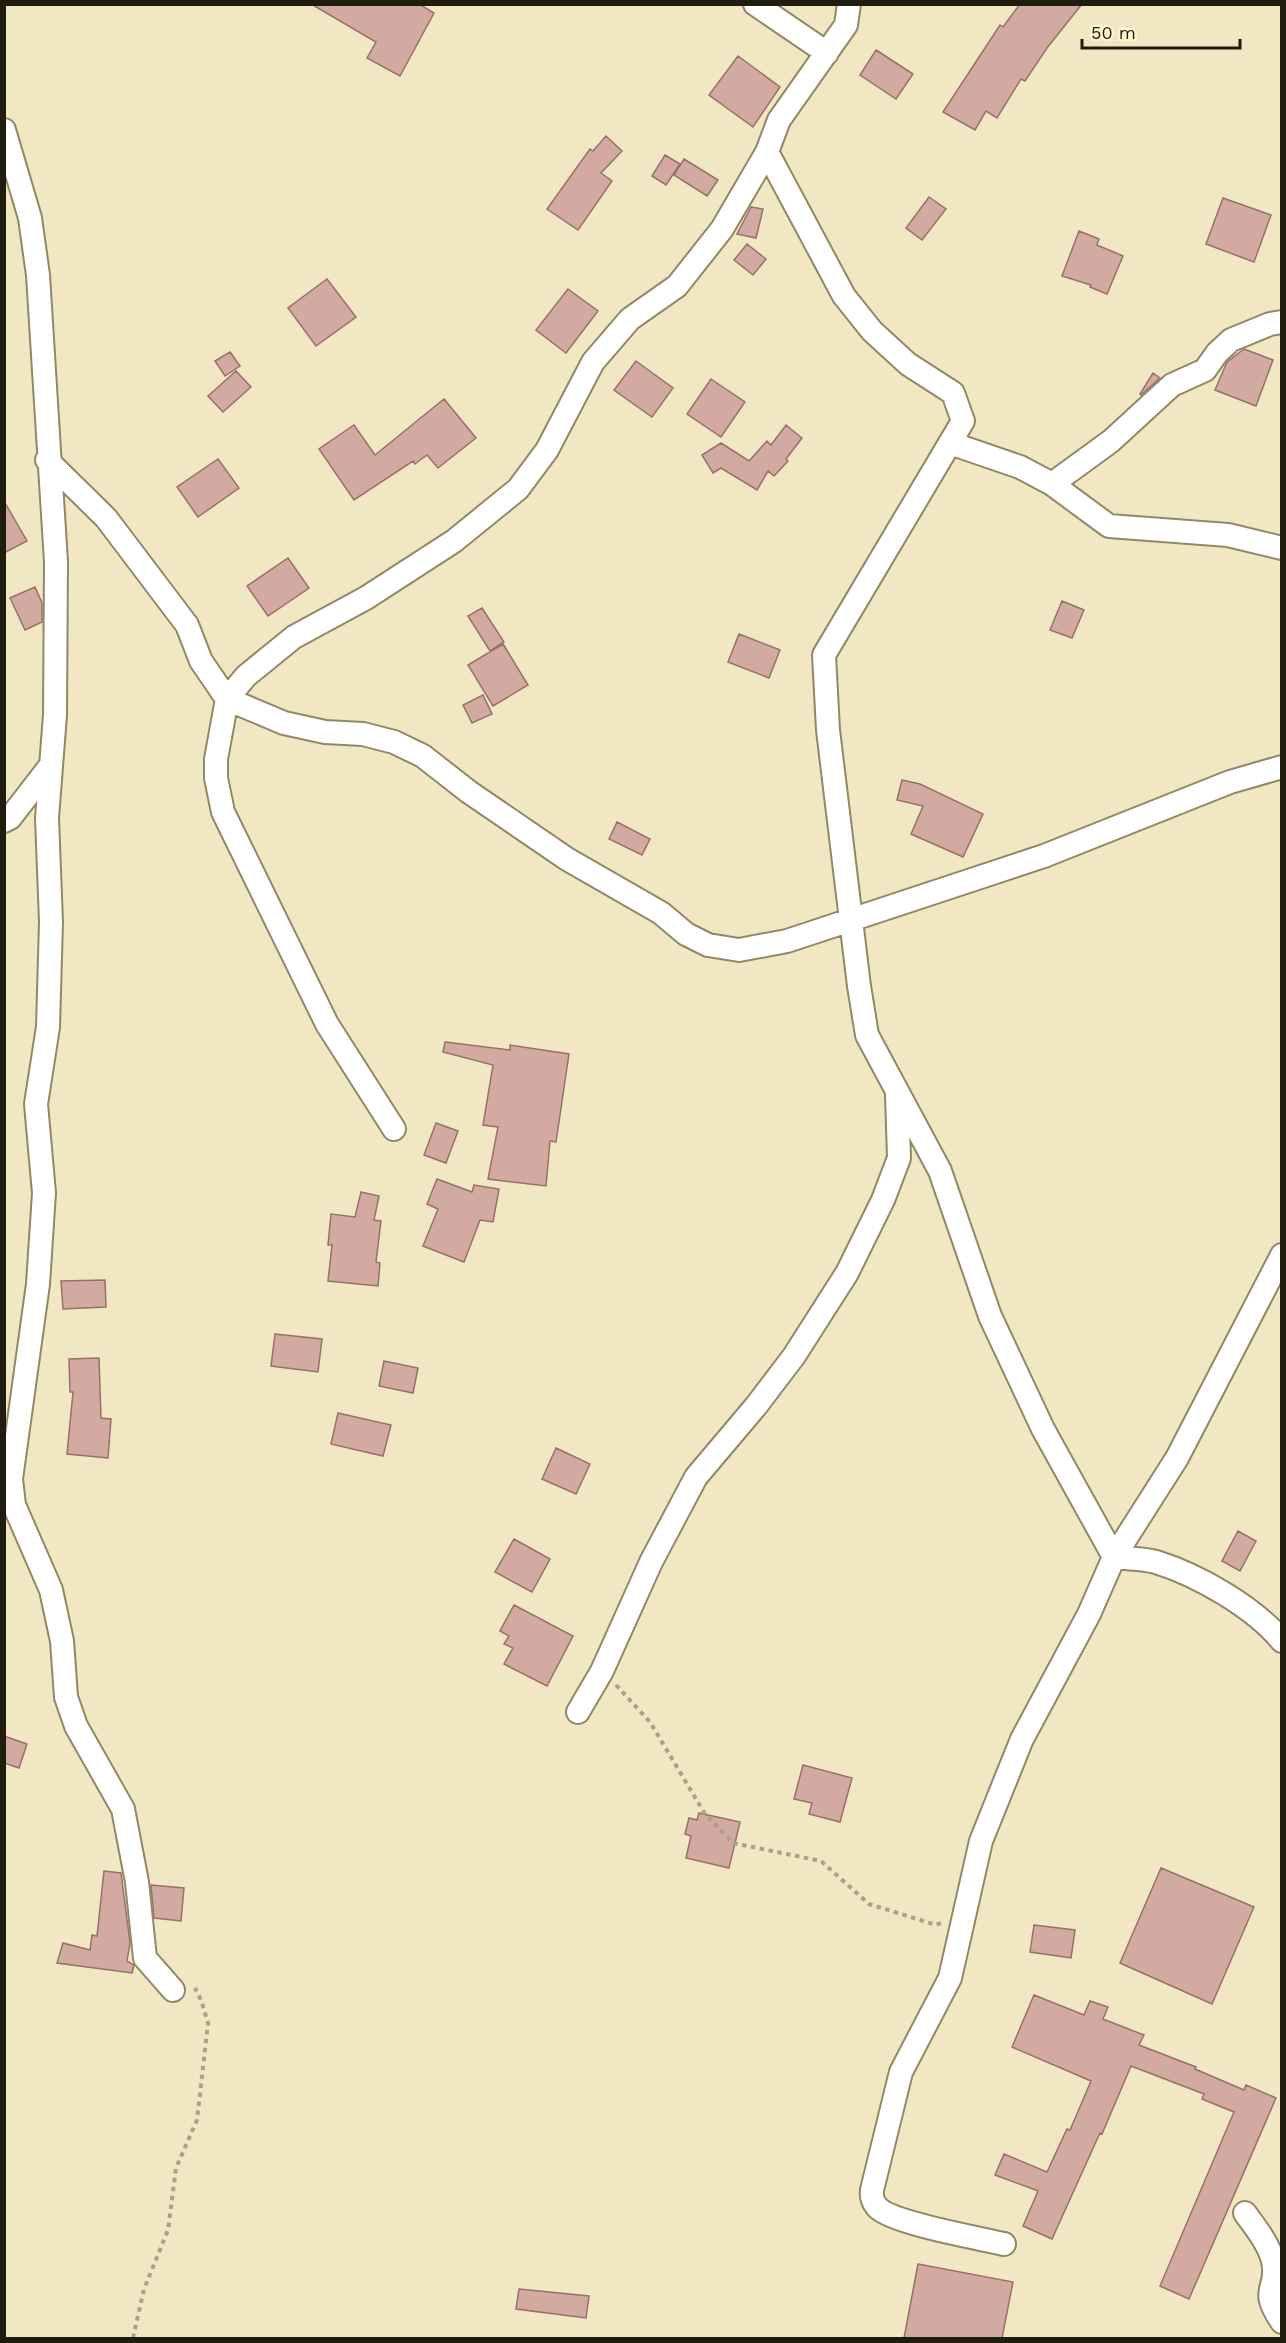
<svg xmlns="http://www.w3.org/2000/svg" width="1286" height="2343" font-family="'Work Sans',sans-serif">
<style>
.building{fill:#d2aaa1;stroke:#96716a;stroke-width:1.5}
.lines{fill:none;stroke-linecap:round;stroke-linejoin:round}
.minor-casing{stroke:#908866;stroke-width:26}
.path{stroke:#a9a285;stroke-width:4;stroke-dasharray:4.5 4.5;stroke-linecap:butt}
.minor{stroke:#fff;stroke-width:22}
</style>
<rect width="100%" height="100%" fill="#f1e8c3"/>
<path class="building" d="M311,4h108l15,9 -34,63 -33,-18 9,-16z
M1020,4h62l-35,44 -22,33 -4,-2 -24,39 -11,-7 -11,19 -32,-18 57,-87 3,2z
M876,50l37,24 -17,25 -36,-24z
M738,56l42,31 -27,40 -44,-32z
M606,136l16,15 -21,22 11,8 -34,49 -31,-21 43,-60 3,2z
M665,155l15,9 -14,21 -14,-9z
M684,159l34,21 -11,16 -33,-21z
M929,197l17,12 -24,31 -16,-12z
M1223,198l48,17 -17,47 -48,-18z
M751,207l12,2 -7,29 -19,-4z
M1079,231l20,8 -2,6 26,11 -16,38 -17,-7 1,-2 -29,-9z
M747,244l19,15 -13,16 -19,-15z
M327,279l29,38 -40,29 -28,-38z
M568,289l30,22 -32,42 -30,-23z
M1244,349l29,11 -17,46 -41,-16 12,-28z
M230,352l10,14 -15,10 -10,-15z
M636,361l37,27 -21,29 -38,-27z
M236,371l15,16 -28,25 -15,-16z
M1153,373l7,5 -19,17 -1,-1z
M711,379l34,23 -24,35 -34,-23z
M444,399l32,39 -38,30 -11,-13 -12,9 -2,-3 -59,39 -35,-51 35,-24 21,30z
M786,425l16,13 -16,21 2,2 -14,15 -6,-5 -11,19 -36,-22 -8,5 -11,-18 19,-12 28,18 18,-20 4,4z
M218,459l21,29 -41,29 -21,-30z
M4,501l23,40 -23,12z
M288,558l21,30 -41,28 -21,-30z
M35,587l7,16v19l-17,8 -15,-32z
M1062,601l22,9 -12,28 -22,-8z
M482,608l22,34 -14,9 -22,-35z
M739,634l41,16 -11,28 -41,-16z
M503,644l25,41 -35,21 -25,-41z
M483,695l9,19 -20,9 -9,-18z
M902,780l18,4 63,30 -20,43 -52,-23 12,-28 -26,-6z
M617,822l33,17 -8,16 -33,-16z
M445,1042l65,8v-5l59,9 -13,88 -6,-1 -4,45 -58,-7 10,-52 -15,-2 10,-60 -50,-13z
M436,1123l22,8 -12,32 -22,-8z
M437,1179l35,13 2,-7 25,4 -6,33 -13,-2 -16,42 -41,-16 15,-37 -11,-5z
M361,1192l18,4 -5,24 7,1 -5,41 4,1 -2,23 -50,-5 4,-36h-4l3,-31 24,3z
M105,1280l1,27 -43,2 -2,-28z
M275,1334l47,5 -4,33 -47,-6z
M99,1358l2,60 10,1 -3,39 -41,-4 6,-62h-3l-1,-33z
M384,1361l34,7 -5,25 -34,-7z
M338,1413l53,12 -8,31 -52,-12z
M556,1448l34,16 -14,30 -34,-15z
M1238,1531l18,10 -16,30 -18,-10z
M514,1539l36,20 -18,33 -37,-20z
M514,1605l59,31 -26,50 -43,-22 9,-16 -9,-4 5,-8 -9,-5z
M4,1736l23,8 -8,24 -15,-5z
M803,1765l49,13 -12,44 -31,-8 3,-11 -18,-4z
M699,1813l41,9 -11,46 -43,-10 5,-22 -6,-2 4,-16 8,2z
M1161,1868l93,39 -42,97 -92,-41z
M104,1871l17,2 9,70 -3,18 7,4 -2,8 -75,-10 6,-20 27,7 2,-15 5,1z
M151,1885l33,3 -3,33 -27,-3z
M1034,1925l41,5 -4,28 -41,-6z
M1034,1995l50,20 6,-14 18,6 -5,12 41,16 -5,10 57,22 -1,2 49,21 2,-5 30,13 -87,201 -29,-13 74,-174 -32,-13 2,-5 -73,-28 -29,68 -2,-1 -48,106 -29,-13 15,-35 -43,-16 9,-21 43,18 20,-43 3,1 21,-49 -79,-34z
M918,2264l95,18 -11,56h-98z
M519,2289l70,7 -3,22 -70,-9z"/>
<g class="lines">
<defs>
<path id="minor" d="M755,4l72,49
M849,4l-3,21 -67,95 -12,32 77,144 28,35 36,33 45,29 10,28 -139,234 4,75 31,256 8,49 73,136 50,145 53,113 71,128 -25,57 -67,125 -41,102 -31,137 -49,94 -29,118c-1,6 1,12 5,17 14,16 102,31 127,37
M4,130l26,88 8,57 18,287 -1,153 -8,103 4,104 -3,105 -12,77 8,89 -6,91 -27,195 3,26 37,85 11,51 4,56 10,29 47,83 14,73 8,76 28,32
M950,443l70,24 32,17 57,42 119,9 54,13
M47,460l59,58 81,107 14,36 26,38 57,24 41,9 38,2 31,8 29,14 46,36 98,67 94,54 25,21 22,11 31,5 48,-9 257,-85 186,-74 52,-15
M1052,484l59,-43 61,-56 33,-15 12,-17 14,-13 39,-16 12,-2
M4,821l6,-3 41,-53
M394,1129l-67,-105 -104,-212 -7,-34v-19l11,-60 19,-23 48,-39 72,-39 88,-57 64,-52 29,-39 46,-88 37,-43 47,-33 45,-57 45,-77
M1282,1255l-105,203 -63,99c13,2 29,1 42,5 42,13 98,45 126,79
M578,1712l24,-41 49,-109 45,-85 60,-71 38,-50 53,-83 36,-73 16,-42 -2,-63
M1245,2213c10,14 24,31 28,48 6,30 -15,26 9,61"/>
</defs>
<use href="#minor" class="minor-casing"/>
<path class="path" d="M616,1685l34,37 55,92 28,29 88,18 48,43 67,21 5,-2
M133,2338l11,-49 24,-59 8,-62 21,-48 11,-97 -7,-23 -6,-12"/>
<use href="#minor" class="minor"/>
</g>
<rect width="1286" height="2343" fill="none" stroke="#201d0f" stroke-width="12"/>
<path d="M1082 39v9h158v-9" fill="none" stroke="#201d0f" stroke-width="3"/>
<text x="1091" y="39" font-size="18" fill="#201d0f" stroke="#fff5d0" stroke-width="4.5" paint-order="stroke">50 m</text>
</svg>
